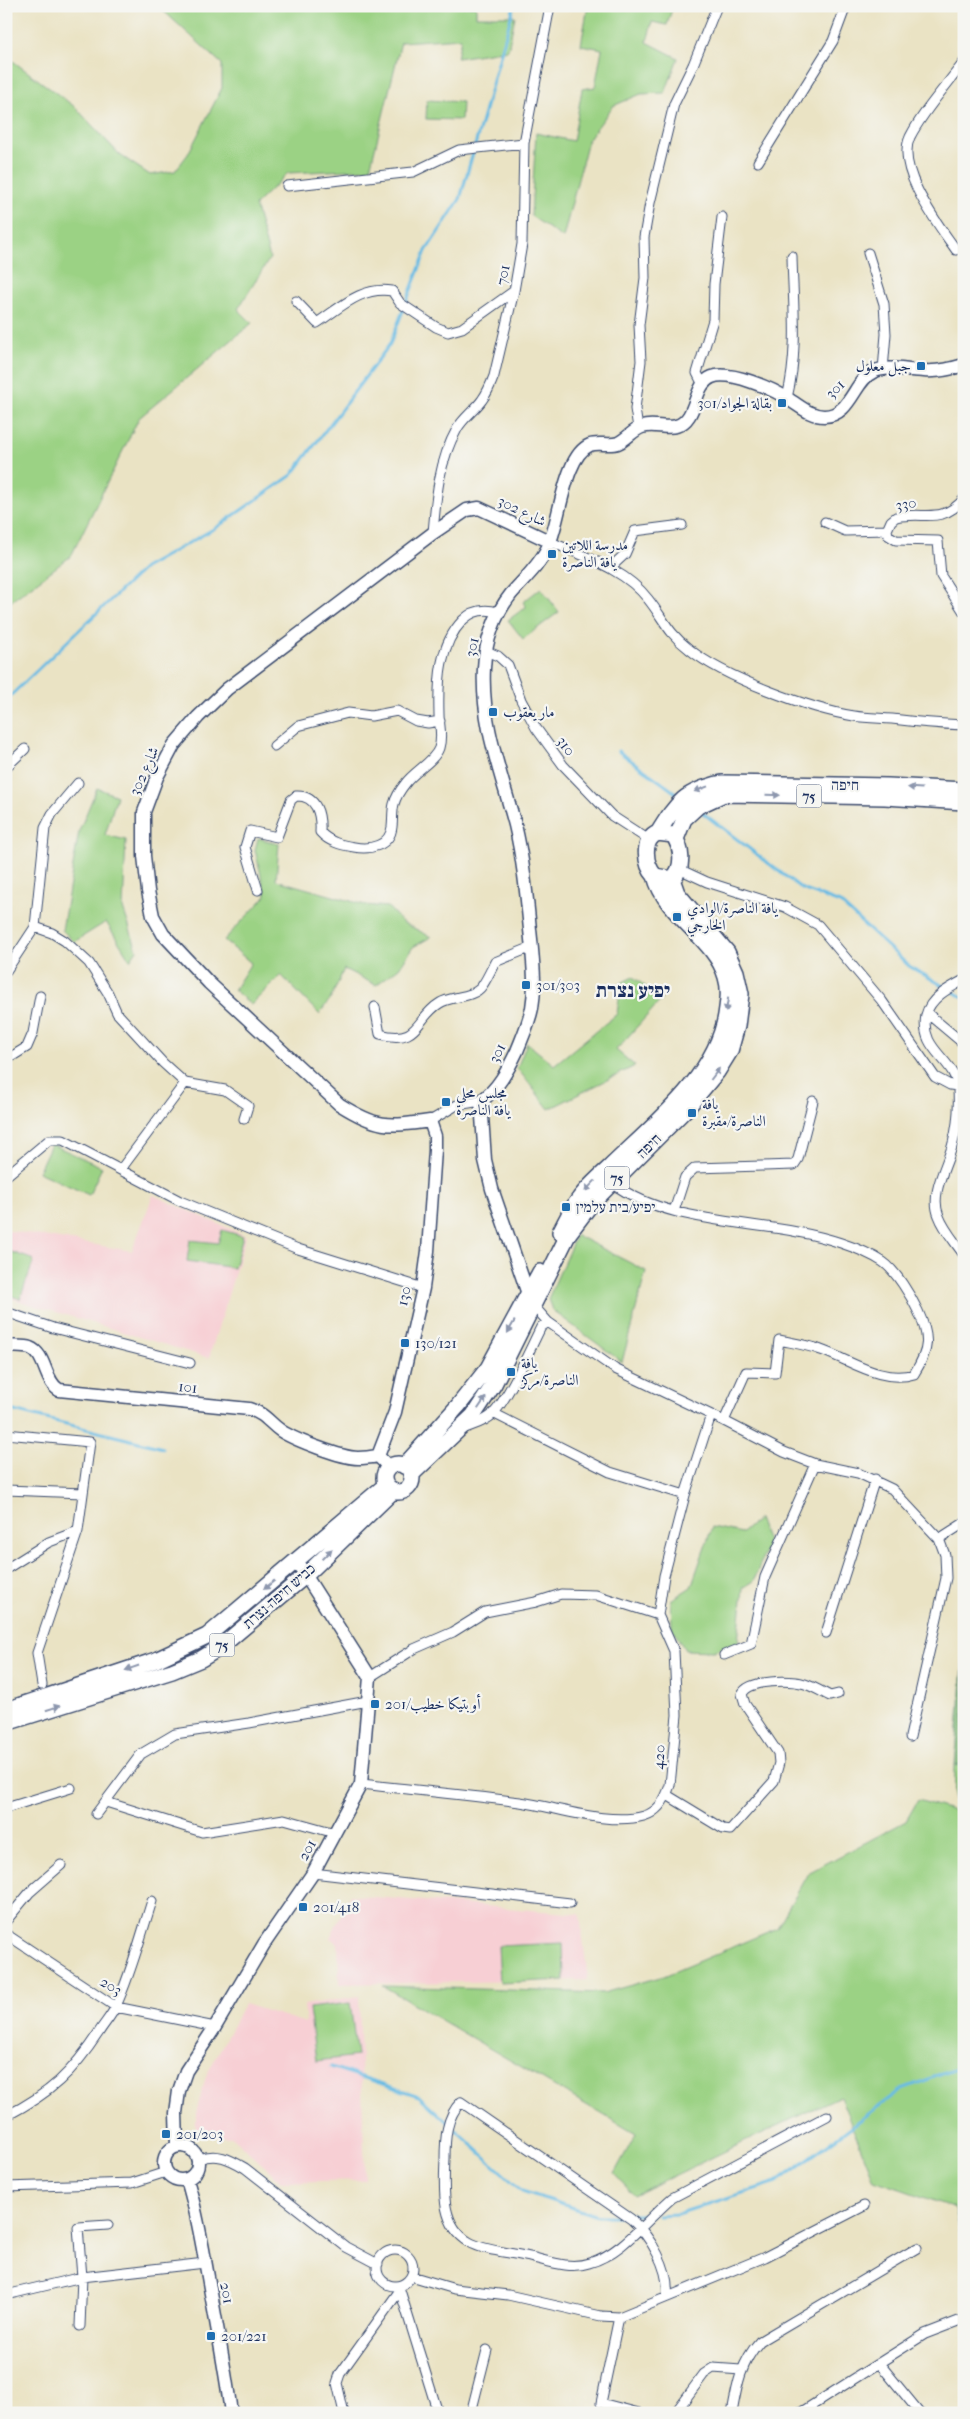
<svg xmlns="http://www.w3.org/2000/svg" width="970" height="2419" font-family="'IM FELL French Canon',Amiri,'Frank Ruhl Libre',serif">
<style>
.built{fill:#f7cfd4}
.green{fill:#9bd284;stroke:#5b8071}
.forest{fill:#7cb472;stroke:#4c7268}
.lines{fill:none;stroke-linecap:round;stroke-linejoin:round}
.stream{stroke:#68bbe4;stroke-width:3}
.street-casing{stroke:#3a4a6d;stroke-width:11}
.secondary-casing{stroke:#3a4a6d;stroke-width:15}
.highway-casing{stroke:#3a4a6d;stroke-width:18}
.street{stroke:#fff;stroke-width:9}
.secondary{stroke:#fff;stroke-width:12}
.highway{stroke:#fff;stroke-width:15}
.oneway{fill:#8d97ae}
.poi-dot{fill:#1f6fb2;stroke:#f6f6f2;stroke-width:2}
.labels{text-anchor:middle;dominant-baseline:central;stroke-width:4.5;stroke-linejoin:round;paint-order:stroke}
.shield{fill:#f6f6f2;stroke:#5d6b8a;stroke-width:1}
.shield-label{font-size:14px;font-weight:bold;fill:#1b2f5e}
.street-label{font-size:15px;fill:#1b2f5e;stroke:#f6f6f2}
.poi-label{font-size:15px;fill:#1b2f5e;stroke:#f6f6f2;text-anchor:start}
.district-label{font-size:20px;font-weight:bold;fill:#1b2f5e;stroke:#f6f6f2}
</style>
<rect width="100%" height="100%" fill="#f6f6f2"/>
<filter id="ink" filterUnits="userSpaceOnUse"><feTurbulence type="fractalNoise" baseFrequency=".02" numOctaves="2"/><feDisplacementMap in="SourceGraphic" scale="10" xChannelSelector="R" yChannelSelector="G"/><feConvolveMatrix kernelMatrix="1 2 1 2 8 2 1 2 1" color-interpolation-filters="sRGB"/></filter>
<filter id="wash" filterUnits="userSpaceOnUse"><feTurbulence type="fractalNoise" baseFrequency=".0096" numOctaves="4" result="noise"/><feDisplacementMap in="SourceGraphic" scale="20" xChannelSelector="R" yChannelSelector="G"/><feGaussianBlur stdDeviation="1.12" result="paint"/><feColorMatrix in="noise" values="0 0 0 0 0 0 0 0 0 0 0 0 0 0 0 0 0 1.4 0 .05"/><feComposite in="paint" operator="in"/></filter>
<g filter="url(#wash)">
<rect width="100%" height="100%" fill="#eae3c4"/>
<path class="built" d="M153,1195l93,41 -37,122 -203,-61v-67l126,21z
M350,1895l230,19 8,66 -249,4 -1,-40 -8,-6z
M359,1996l6,184 -83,2 -50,-45 -29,-1 -7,-8v-15l10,-37 38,-72 62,19 -2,-18z"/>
<path class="green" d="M158,6h318v10h39l-7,34 -51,8 4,-20 -60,4 -31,127 -82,4 -33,32 15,53 -32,51 14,14 -113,95 -68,138 -65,49v-549l69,51 45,48 30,20 25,-4 13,-17 34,-66v-24z
M588,6h85l-6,19 -15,-3 -5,20 31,16 -13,35 -24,1 -28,12 -25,34 -25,98 -32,-22 5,-83 37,8 9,-52 13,-2 7,-38 -21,-4z
M427,100l35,2 -1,18 -35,-1z
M541,588l18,24 -36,27 -15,-19 18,-13 -3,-5z
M97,788l20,8 -12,39 21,5 -3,68 14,42 -7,10 -24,-38 -32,20 -12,-12 17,-99z
M258,838l21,6 -3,36 89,25 23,2 14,15 29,15 -18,10 -14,21 -23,17 -32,-16 -13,29 -12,16 -38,-39 -30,30 -17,-15 17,-27 -27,-23 42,-44 -11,-46z
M633,977l29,22 -46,51 19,16 -86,43 -32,-41 10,-25 27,22 63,-51 4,-31z
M51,1144l51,23 -13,28 -51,-23z
M222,1230l21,6 -9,32 -47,-7 3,-21 28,3z
M576,1235l70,36 -24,91 -70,-52 -4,-11z
M6,1250l28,10 -14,39 -14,-5z
M758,1519l10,24 -14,38 -11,7 -5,54 -25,9 -28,-1 -13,-22 -1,-28 20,-13 21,-60 30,6z
M955,1765h9v484l-9,-41 -81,-28 -34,-84 -206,99 -20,-21 22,-40 -253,-148 220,7 61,-17 113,-48 31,-55 98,-52 12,-21 36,11z
M563,1943l1,37 -64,3 -2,-37z
M350,2003l7,53 -41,5 -7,-53z"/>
<path class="forest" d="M964,1653v112h-9z"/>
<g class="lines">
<path class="stream" d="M6,700l138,-132 73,-41 75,-52 75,-100 23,-31 36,-93 34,-52 54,-193
M618,751l62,45
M699,810l103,79 38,14 69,63 55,32
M6,1409l157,39
M331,2067l88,29 103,95 75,25h24
M630,2215h21
M658,2215l19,-1 100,-32 125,-93 62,-23"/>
</g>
</g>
<g filter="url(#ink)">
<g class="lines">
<defs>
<path id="street" d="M758,162l75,-121 13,-35
M287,186l126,-14 46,-22 65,-7
M956,250c-18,-26 -61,-81 -46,-113 13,-26 37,-52 54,-75
M868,253l16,51 2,30 -3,36
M296,301l21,22c24,-16 45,-37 75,-32l8,12 36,24 12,5 14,-4 52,-37
M703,385l-6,-12 16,-53 1,-36 8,-67
M787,398c12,-49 6,-93 5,-142
M638,428l-3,-19 6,-48 -2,-36 6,-47 -1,-41 6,-34 24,-99 19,-39 24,-59
M825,522l20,9 42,-1 4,-9 5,-4c30,-6 44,8 68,-18
M887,530l1,5 8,5 42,1 3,35 23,36
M433,533c3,-36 6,-72 24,-104 6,-11 18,-19 25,-29 6,-8 9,-16 12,-24l20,-85 8,-47 2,-101 26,-137
M551,542c34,15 74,27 97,57 16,20 19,33 41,50 34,28 121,60 165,67 12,2 25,2 38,3 24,3 47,5 72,6
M610,568l15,-14 10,-23 47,-6
M486,651l12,5 10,9 13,35 15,28 27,37 49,51 37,24
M274,746l24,-20 50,-13 23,3 26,-5 19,10 12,2 12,-2
M6,767l19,-18
M679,869l28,13 78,25 33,18 64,76 53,76 15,8 8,1
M258,890l-13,-43 5,-16 27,6 14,-37 5,-4c21,-1 25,19 24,36 9,10 21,13 34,15 16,3 36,-1 38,-20 1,-8 0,-16 2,-23 2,-7 7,-15 11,-20 9,-13 29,-22 34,-36 4,-13 0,-22 0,-34 -1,-33 0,-69 24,-94 10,-10 21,-12 35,-8
M35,927l17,6 13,8 24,22 19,30 9,20 46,50 22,20 40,7 23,16 -4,13
M6,971l29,-44 10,-99 7,-14 26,-31
M964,980c-15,8 -34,18 -38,35 -7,37 30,43 32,75 1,18 0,35 -5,53 -5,22 -24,50 -14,73 5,14 17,27 25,39
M375,1007l5,27c40,11 35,-16 60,-31 11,-7 34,-5 42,-17 5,-7 9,-16 13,-24l37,-15
M927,1013l37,31
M6,1060l21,-13 6,-14 7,-37
M430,1121l27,-16 24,-4
M121,1169l64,-86
M6,1176l43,-36h14l117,61 118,48 125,39
M612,1183c62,46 157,35 229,60 15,5 29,10 42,19 13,9 28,34 35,49 12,26 12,38 -4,63 -32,10 -64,-14 -93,-24 -13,-5 -28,-7 -42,-10l-4,33 -29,-1 -22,49
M674,1211l11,-34 10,-9 99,-3 4,-6 15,-58
M6,1312l47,16 137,35
M548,1322l67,47 109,52 60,31 31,12 43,9 34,16 47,50 6,16 1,23 -36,159
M493,1413l117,59 75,23
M465,1428c10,-4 20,-6 28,-14 17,-19 36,-63 48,-87l7,-5 -16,-18
M6,1434l84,8 -12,89 -41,122 5,32
M6,1490l77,3
M939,1539l25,-16
M6,1569l43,-27 29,-11
M826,1633l49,-154
M724,1655l27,-11 14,-67 50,-113
M370,1677l44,-28 39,-17 32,-20 51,-10 25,-8 35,1 62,20
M361,1784c53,6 106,11 159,18 37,5 88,24 124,14 14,-4 22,-18 26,-31l7,-70 -3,-64 -16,-36 6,-39 21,-81 26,-80
M667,1795l56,34 7,1 44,-49 5,-18 -1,-10 -33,-49 -3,-10c7,-15 49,-14 63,-10 9,3 17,8 25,12l8,-2
M106,1802l96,30 82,-13 51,14
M6,1808l65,-20
M96,1814l45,-60 34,-20 74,-11 119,-22
M313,1873l257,30
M6,1921l24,-29 31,-27
M6,1934l110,73 99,20
M6,2116c45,-23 66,-43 93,-84 5,-8 13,-17 17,-26 15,-32 25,-71 36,-105
M199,2159c17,-7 31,0 46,9l101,79 32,17
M6,2187l126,-4 34,-11
M377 2268a18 18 0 1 1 36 0a18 18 0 1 1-36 0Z
M411,2276l44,13 53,6 93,21 18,1 146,-60 99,-51
M399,2287l39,126
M6,2295l76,-18 123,-14
M667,2296c3,-27 -16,-59 -36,-77l-170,-117c-15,15 -16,37 -16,57 -1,29 -5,66 24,83 16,9 39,10 56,14 21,4 43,14 64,7 33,-9 58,-44 83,-65l155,-82
M619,2317l-18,86 38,10
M80,2326l2,-49 -4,-50 30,-2
M879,2363l41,50
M344,2413l-7,-30 3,-9 60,-84
M471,2413l16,-63
M675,2413l29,-39 9,-6 28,2
M732,2413c5,-28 9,-51 28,-72l157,-93
M800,2413l125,-79 39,-15"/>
<path id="secondary" d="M528,1294l-36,-105 -7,-29 -4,-59c17,-12 27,-31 36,-50 6,-15 12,-28 15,-43 4,-23 1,-47 -1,-69 -4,-38 -7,-77 -16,-114 -14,-53 -34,-101 -31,-157 1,-26 11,-54 27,-74 13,-15 27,-27 36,-45 13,-24 16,-93 43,-104 8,-3 20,1 28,-2 9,-4 15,-13 24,-16 11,-4 23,2 34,-1 23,-7 16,-41 36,-49 18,-7 61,12 76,22 12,7 22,17 36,17 27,0 30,-36 49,-44 14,-7 36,-1 51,-1 14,1 27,-2 40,-6
M6,1346c7,1 18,0 24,2 16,6 14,33 29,42l190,19c17,5 19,13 32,22 14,9 61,27 77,27 7,0 14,-1 20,-2
M378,1456l17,-44 28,-124 5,-37 7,-101v-14l-5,-15c-43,6 -53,7 -91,-17l-130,-121 -46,-49 -10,-18 -5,-25 -4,-35v-44l13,-35 17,-32 24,-28 29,-28 206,-156 34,-23 12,-2 72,34
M378,1456l12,12
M177,2145l-1,-32 3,-22 7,-20 29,-44 49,-83 49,-71 48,-89 9,-107 -73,-115
M164 2163a17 17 0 1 1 34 0a17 17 0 1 1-34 0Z
M187,2180c10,31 15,64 21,97 8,45 17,90 23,136"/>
<path id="highway" d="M658,833c19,-31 27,-42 64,-50l166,3 76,4
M658,833l15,2c9,12 12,33 -1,44l-17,-3c-10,-11 -14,-37 3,-43z
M676,839l8,-20 14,-13 26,-12 161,3 79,5
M560,1232c6,-11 11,-23 19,-33 8,-11 19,-21 29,-30 43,-42 108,-92 118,-154 2,-14 4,-25 0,-38 -11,-39 -60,-60 -71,-101
M384 1478a14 14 0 1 1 28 0a14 14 0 1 1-28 0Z
M404,1466l54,-60 30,-38 52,-96
M411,1475l62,-59 21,-32 75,-151 22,-29 96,-96 30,-36 13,-21 7,-25 4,-32 -5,-22 -9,-20 -50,-59 -5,-14
M6,1710l150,-50 51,-24 174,-147
M6,1723l166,-52 29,-12 18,-11 87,-73 87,-84"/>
</defs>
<use href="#street" class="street-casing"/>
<use href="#secondary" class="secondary-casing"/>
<use href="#highway" class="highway-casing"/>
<use href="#street" class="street"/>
<use href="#secondary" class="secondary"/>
<use href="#highway" class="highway"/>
</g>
<defs><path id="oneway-solid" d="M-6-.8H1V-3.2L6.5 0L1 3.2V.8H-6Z" transform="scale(1.25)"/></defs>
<g class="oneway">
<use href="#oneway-solid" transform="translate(915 788) rotate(-176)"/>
<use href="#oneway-solid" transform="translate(701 789) rotate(159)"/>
<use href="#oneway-solid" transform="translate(773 795) rotate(1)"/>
<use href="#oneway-solid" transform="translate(727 1005) rotate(99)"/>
<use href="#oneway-solid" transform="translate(715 1074) rotate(-53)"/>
<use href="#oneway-solid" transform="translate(590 1186) rotate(134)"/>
<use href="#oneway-solid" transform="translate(511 1327) rotate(120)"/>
<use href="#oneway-solid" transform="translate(482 1403) rotate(-56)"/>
<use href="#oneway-solid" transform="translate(327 1554) rotate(-44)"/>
<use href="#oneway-solid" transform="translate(269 1585) rotate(141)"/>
<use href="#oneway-solid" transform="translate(132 1668) rotate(161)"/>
<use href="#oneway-solid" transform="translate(53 1708) rotate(-17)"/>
</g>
</g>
<g class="poi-dot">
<rect x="916" y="361" width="10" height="10" rx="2.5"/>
<rect x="777" y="398" width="10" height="10" rx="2.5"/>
<rect x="547" y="549" width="10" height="10" rx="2.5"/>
<rect x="488" y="707" width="10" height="10" rx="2.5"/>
<rect x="672" y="912" width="10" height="10" rx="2.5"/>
<rect x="521" y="980" width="10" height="10" rx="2.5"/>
<rect x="441" y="1097" width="10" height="10" rx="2.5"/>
<rect x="687" y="1108" width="10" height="10" rx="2.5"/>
<rect x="561" y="1202" width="10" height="10" rx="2.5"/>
<rect x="400" y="1338" width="10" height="10" rx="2.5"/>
<rect x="506" y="1367" width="10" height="10" rx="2.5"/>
<rect x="370" y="1699" width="10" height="10" rx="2.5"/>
<rect x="298" y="1902" width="10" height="10" rx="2.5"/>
<rect x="161" y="2129" width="10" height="10" rx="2.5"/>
<rect x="206" y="2331" width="10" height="10" rx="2.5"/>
</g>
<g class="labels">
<g class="shield">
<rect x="796.5" y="784.5" width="25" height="23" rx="4"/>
<rect x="604.5" y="1166.5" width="25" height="23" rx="4"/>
<rect x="209.5" y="1633.5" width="25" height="23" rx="4"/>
</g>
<g class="shield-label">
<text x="809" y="796">75</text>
<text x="617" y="1178">75</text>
<text x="222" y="1645">75</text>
</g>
<g class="street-label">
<text transform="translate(503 275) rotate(-80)">701</text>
<text transform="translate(835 389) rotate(-45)">301</text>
<text transform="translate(906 504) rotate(-9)">330</text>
<text transform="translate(522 511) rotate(26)">شارع 302</text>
<text transform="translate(472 647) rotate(-78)">301</text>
<text transform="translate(566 746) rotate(54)">310</text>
<text transform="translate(144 771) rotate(-66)">شارع 302</text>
<text transform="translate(845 785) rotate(1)">חיפה</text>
<text transform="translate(497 1053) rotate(-64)">301</text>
<text transform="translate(649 1146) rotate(-45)">חיפה</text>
<text transform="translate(404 1296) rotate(-78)">130</text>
<text transform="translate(188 1387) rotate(6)">101</text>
<text transform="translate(279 1596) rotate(-41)">כביש חיפה-נצרת</text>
<text transform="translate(659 1757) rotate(-85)">420</text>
<text transform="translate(307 1850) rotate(-61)">201</text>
<text transform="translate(111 1986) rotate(31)">203</text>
<text transform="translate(227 2293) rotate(79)">201</text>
</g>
<g class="poi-label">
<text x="911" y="366" text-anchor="end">جبل معلول</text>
<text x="772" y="403" text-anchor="end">بقالة الجواد/301</text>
<text x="562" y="545">مدرسة اللاتين<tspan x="562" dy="17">يافة الناصرة</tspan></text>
<text x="503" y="712">مار يعقوب</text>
<text x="687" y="908">يافة الناصرة/الوادي<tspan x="687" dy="17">الخارجي</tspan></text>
<text x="536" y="985">301/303</text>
<text x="456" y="1093">مجلس محلي<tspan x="456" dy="17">يافة الناصرة</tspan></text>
<text x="702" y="1104">يافة<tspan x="702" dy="17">الناصرة/مقبرة</tspan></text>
<text x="576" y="1207">יפיע/בית עלמין</text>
<text x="415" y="1343">130/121</text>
<text x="521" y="1363">يافة<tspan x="521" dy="17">الناصرة/مركز</tspan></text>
<text x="385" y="1704">أوبتيكا خطيب/201</text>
<text x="313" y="1907">201/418</text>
<text x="176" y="2134">201/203</text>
<text x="221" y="2336">201/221</text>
</g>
<g class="district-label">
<text x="633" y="990">יפיע נצרת</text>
</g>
</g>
<rect width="970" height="2419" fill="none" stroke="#f6f6f2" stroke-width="25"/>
</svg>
